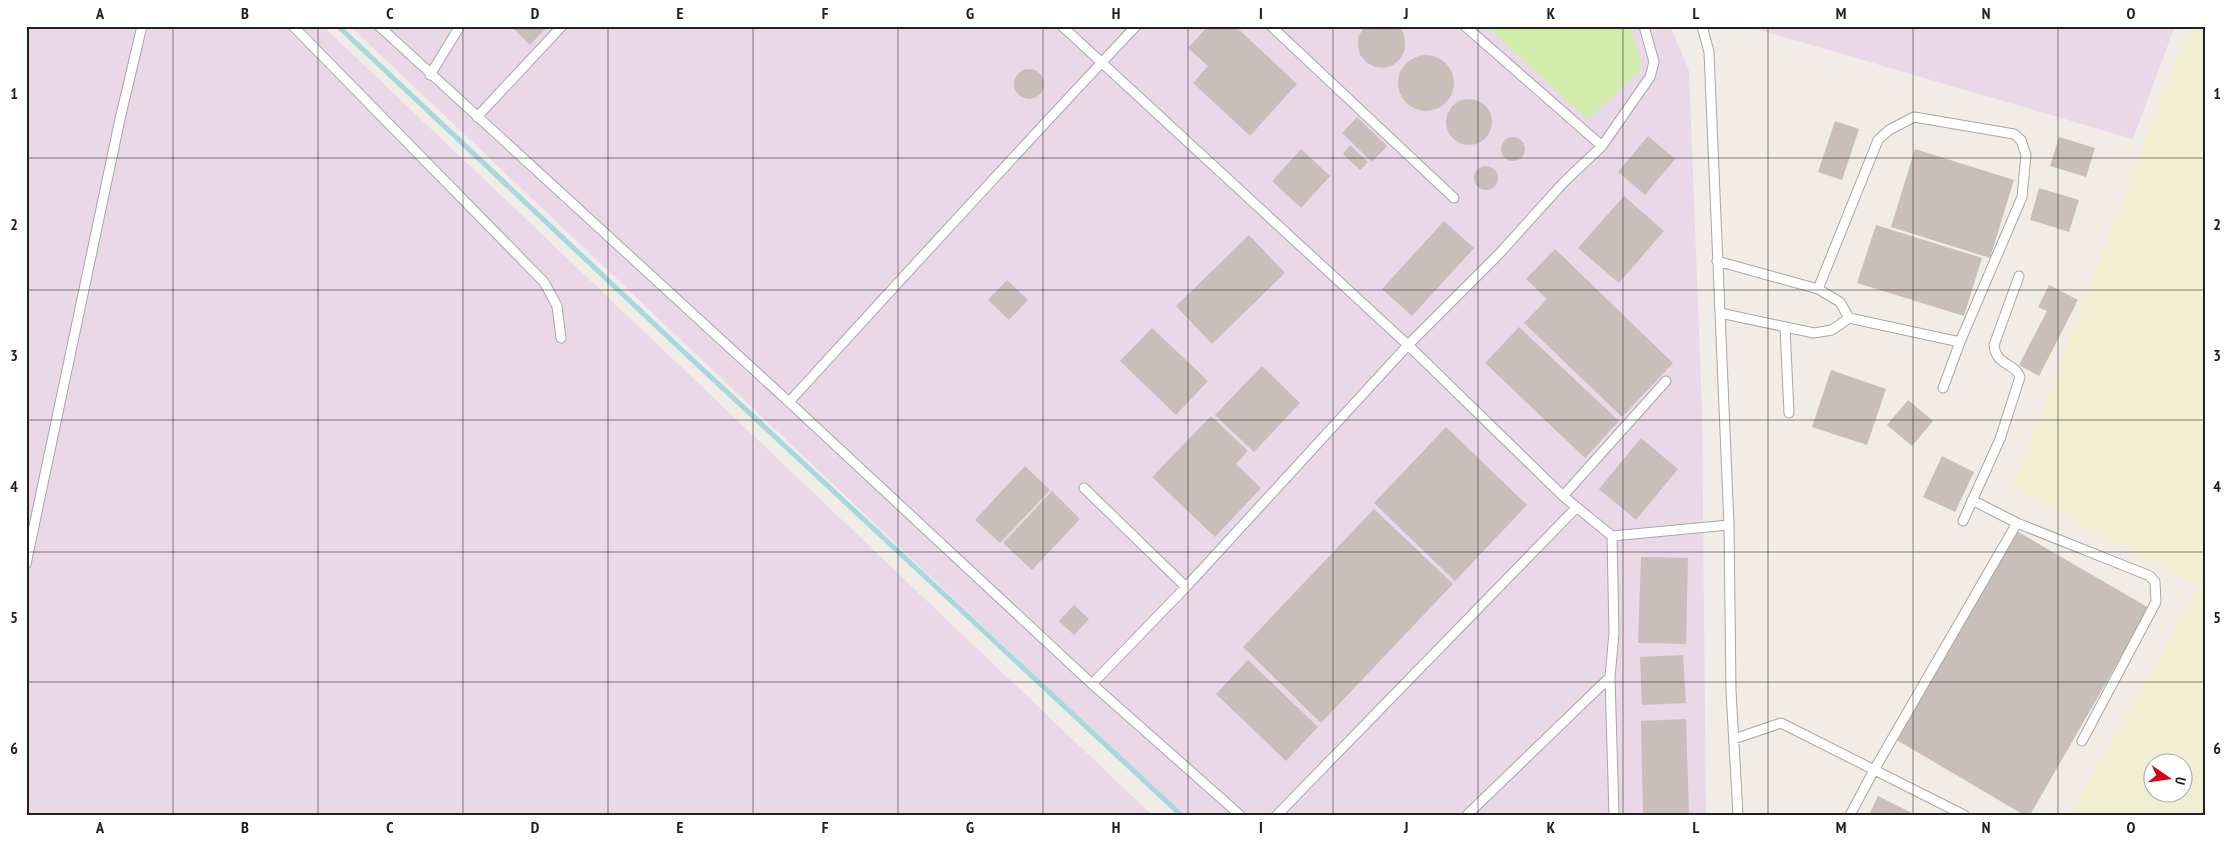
<svg xmlns="http://www.w3.org/2000/svg" width="2231" height="841" font-family="'PT Sans Narrow',sans-serif">
<style>
.industrial{fill:#ead8e9}
.farmland{fill:#f0efd1;fill-rule:evenodd}
.grass{fill:#d2edab}
.lines{fill:none;stroke-linecap:round;stroke-linejoin:round}
.stream{stroke:#a5d9e0;stroke-width:5}
.building{fill:#c9beb9}
.lane-casing{stroke:#a7a7a7;stroke-width:11}
.lane{stroke:#fff;stroke-width:9}
.grid{fill:none;stroke:#202020;stroke-width:1;stroke-opacity:0.55}
.neatline{fill:none;stroke:#202020;stroke-width:2}
.grid-label{font-size:16px;text-anchor:middle;font-weight:bold;fill:#202020}
</style>
<rect width="100%" height="100%" fill="#f1ece6"/>
<path class="industrial" d="M26,26h297l829,789h-1126z
M350,26h1320l19,45 13,338 4,406h-524z
M1746,26h429l-42,113z"/>
<path class="farmland" d="M2189,26h16v789h-135l129,-229 -187,-97zM2154,764h30v30h-30z"/>
<path class="grass" d="M1486,26h144l10,30v14l-52,50z"/>
<g class="lines">
<path class="stream" d="M338,26l346,326 497,463"/>
</g>
<path class="building" d="M511,26h37l-18,19z
M1208,26h27l62,58 -47,52 -57,-53 15,-17 -20,-18z
M1365,26h33l5,6 2,9v9l-5,9 -7,6 -9,3 -9,-1 -8,-4 -7,-8 -2,-9v-9z
M1398 83a28 28 0 1 1 56 0a28 28 0 1 1-56 0Z
M1014 84a15 15 0 1 1 30 0a15 15 0 1 1-30 0Z
M1446 122a23 23 0 1 1 46 0a23 23 0 1 1-46 0Z
M1357,117l30,29 -15,16 -30,-29z
M1835,121l24,8 -17,51 -24,-8z
M1648,136l27,23 -30,36 -27,-23z
M2059,137l36,11 -9,29 -36,-11z
M1501 149a12 12 0 1 1 24 0a12 12 0 1 1-24 0Z
M1350,145l18,17 -8,8 -17,-16z
M1301,149l29,27 -29,32 -29,-27z
M1915,149l99,31 -24,78 -99,-31z
M1474 178a12 12 0 1 1 24 0a12 12 0 1 1-24 0Z
M2039,188l40,12 -10,32 -39,-12z
M1624,196l40,35 -45,52 -41,-35z
M1444,221l30,27 -62,68 -30,-27z
M1876,225l106,33 -18,58 -107,-33z
M1249,235l36,38 -73,71 -36,-38z
M1555,249l118,114 -51,54 -98,-94 23,-24 -21,-20z
M1007,280l21,20 -19,20 -21,-20z
M2049,285l29,15 -39,76 -20,-11 28,-54 -9,-4z
M1519,327l100,94 -34,37 -100,-95z
M1152,328l56,53 -32,34 -56,-54z
M1262,366l38,37 -46,49 -39,-37z
M1831,370l55,19 -19,56 -55,-18z
M1908,400l25,21 -21,25 -25,-21z
M1211,416l37,35 -12,13 25,24 -46,49 -63,-60z
M1446,427l81,78 -72,76 -81,-78z
M1641,438l37,31 -42,51 -37,-31z
M1942,456l32,16 -19,40 -32,-15z
M1025,466l25,24 -50,53 -25,-23z
M1052,491l28,28 -48,51 -29,-27z
M1374,509l79,75 -132,139 -78,-76z
M2015,530l134,78 -119,207h-6l-129,-76z
M1641,557l47,1 -2,86 -48,-1z
M1074,605l15,14 -15,16 -15,-14z
M1683,655l3,48 -44,2 -2,-48z
M1248,660l70,67 -32,34 -70,-67z
M1686,719l3,96h-46l-2,-94z
M1878,796l38,19h-47z"/>
<g class="lines">
<defs>
<path id="lane" d="M293,26l251,256 13,24 4,32
M379,26l410,376 303,282 148,131
M1062,26l346,319 91,-91 65,-72 38,-36 48,-69 4,-15 -10,-36
M1271,26l183,172
M1465,26l137,120
M1702,26l7,26 20,473 2,166 7,124
M430,75l30,-49
M477,117l85,-91
M1717,261l101,28 22,13 9,16
M1818,289l60,-149 11,-10 25,-13 100,17 7,6 5,15 -4,42 -62,145 -17,46
M1720,313l94,20 18,-3 17,-12 111,24
M1785,328l4,85
M789,402c115,-126 230,-252 347,-376
M1084,488l102,99
M1563,496l103,-115
M1972,500l45,23
M1963,521l37,-82 20,-62c-6,-15 -24,-11 -26,-32l25,-69
M1612,536l117,-11
M26,564l94,-445 22,-93
M1092,684l94,-97 222,-242 155,151 49,40 2,97 -4,44 4,138
M1734,739l47,-16 183,92
M1277,815l299,-307
M1467,815l143,-138
M1850,815l24,-45 143,-247 133,53 5,6 1,20 -74,139"/>
</defs>
<use href="#lane" class="lane-casing"/>
<use href="#lane" class="lane"/>
</g>
<path class="grid" d="M173,26v789M318,26v789M463,26v789M608,26v789M753,26v789M898,26v789M1043,26v789M1188,26v789M1333,26v789M1478,26v789M1623,26v789M1768,26v789M1913,26v789M2058,26v789M26,158h2179M26,290h2179M26,420h2179M26,552h2179M26,682h2179"/>
<rect width="2231" height="841" fill="none" stroke="#ffffff" stroke-width="55"/>
<g transform="translate(2168 778) rotate(103)"><circle r="24" fill="#ffffff" stroke="#a6a6a6"/>
<path d="M0-4L9 19L0 12L-9 19Z" fill="#d00015"/>
<text y="-8" font-size="14" font-weight="bold" text-anchor="middle" fill="#202020">U</text>
</g>
<rect x="28" y="28" width="2176" height="786" class="neatline"/>
<g class="grid-label">
<text x="100" y="19">A</text>
<text x="245" y="19">B</text>
<text x="390" y="19">C</text>
<text x="535" y="19">D</text>
<text x="680" y="19">E</text>
<text x="825" y="19">F</text>
<text x="970" y="19">G</text>
<text x="1116" y="19">H</text>
<text x="1261" y="19">I</text>
<text x="1406" y="19">J</text>
<text x="1551" y="19">K</text>
<text x="1696" y="19">L</text>
<text x="1841" y="19">M</text>
<text x="1986" y="19">N</text>
<text x="2131" y="19">O</text>
<text x="14" y="99">1</text>
<text x="2217" y="99">1</text>
<text x="14" y="230">2</text>
<text x="2217" y="230">2</text>
<text x="14" y="361">3</text>
<text x="2217" y="361">3</text>
<text x="14" y="492">4</text>
<text x="2217" y="492">4</text>
<text x="14" y="623">5</text>
<text x="2217" y="623">5</text>
<text x="14" y="754">6</text>
<text x="2217" y="754">6</text>
<text x="100" y="833">A</text>
<text x="245" y="833">B</text>
<text x="390" y="833">C</text>
<text x="535" y="833">D</text>
<text x="680" y="833">E</text>
<text x="825" y="833">F</text>
<text x="970" y="833">G</text>
<text x="1116" y="833">H</text>
<text x="1261" y="833">I</text>
<text x="1406" y="833">J</text>
<text x="1551" y="833">K</text>
<text x="1696" y="833">L</text>
<text x="1841" y="833">M</text>
<text x="1986" y="833">N</text>
<text x="2131" y="833">O</text>
</g>
</svg>
